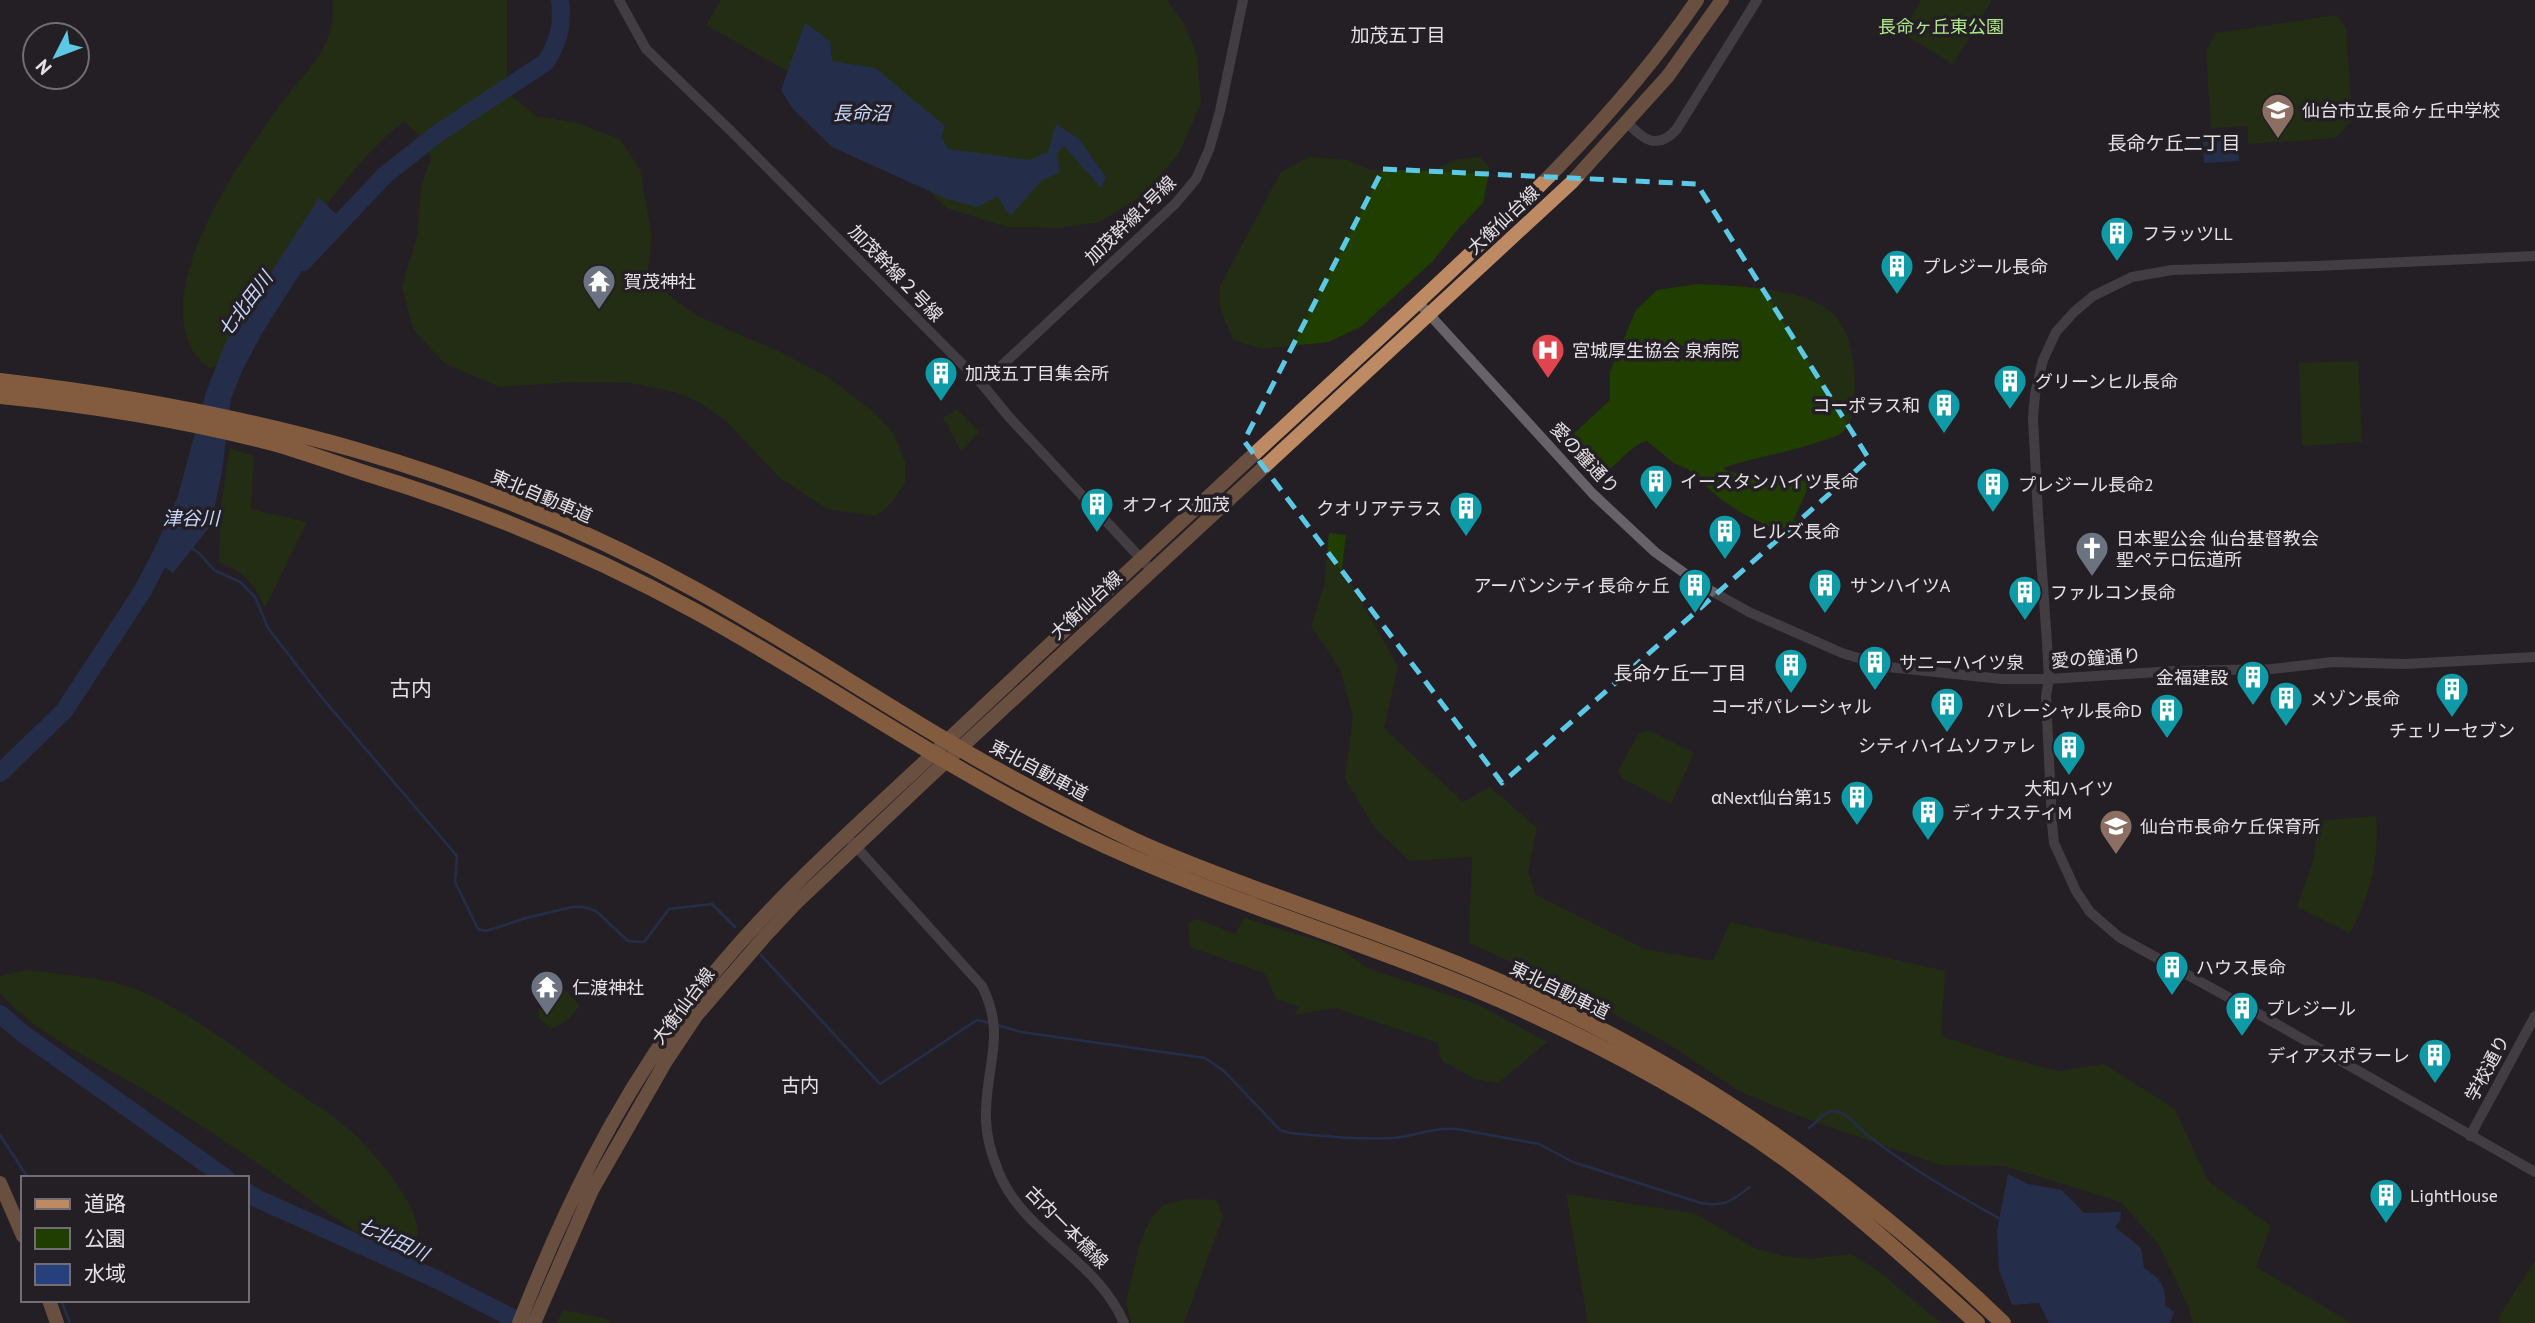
<svg xmlns="http://www.w3.org/2000/svg" width="2535" height="1323" font-family="'PT Sans','Noto Sans JP',sans-serif">
<style>
.green{fill:#1f3e00}
.water{fill:#25407b}
.lines{fill:none;stroke-linecap:round;stroke-linejoin:round}
.stream{stroke:#25407b;stroke-width:2.5}
.river{stroke:#25407b;stroke-width:18}
.minor{stroke:#676169;stroke-width:10}
.major{stroke:#bd8a63;stroke-width:14}
.highway{stroke:#f7a55f;stroke-width:16}
.marked{fill:none;stroke:#5bc8e6;stroke-width:5;stroke-dasharray:14 9;stroke-linejoin:round}
.labels{text-anchor:middle;dominant-baseline:central;stroke-width:7;stroke-linejoin:round;paint-order:stroke}
.park-label{font-size:18px;fill:#b0e88a;stroke:#241f25}
.poi-label{font-size:18px;fill:#e5e2e6;stroke:#241f25;text-anchor:start}
.street-label{font-size:18px;fill:#e5e2e6;stroke:#241f25}
.neighbourhood-label{font-size:19px;fill:#e5e2e6;stroke:#241f25}
.water-label{font-size:19px;font-style:italic;fill:#c6d8fd;stroke:#241f25}
.quarter-label{font-size:21px;fill:#e5e2e6;stroke:#241f25}
</style>
<rect width="100%" height="100%" fill="#241f25"/>
<path class="green" d="M332,0h175v92l29,24 41,7 43,16 20,30 12,68 -4,32 23,28 26,19 81,35 50,26 46,35 20,22 11,28v21l-13,19 -16,14 -49,-7 -48,-32 -54,-57 -28,-19 -22,-9 -44,-9 -59,-1 -72,5 -56,-24 -31,-34 -11,-42 15,-51 4,-49 10,-28 -8,-20 -19,-18c-72,57 -129,165 -180,243l-15,4c-5,-4 -11,-9 -15,-15 -41,-69 43,-186 82,-243 25,-35 63,-63 56,-110z
M721,0h446l17,24 13,31 4,49 -23,51 -38,42 -40,25 -41,6 -52,-1 -60,-19 -56,-52 -102,-84 -83,-47z
M1921,0h71l-39,64 -51,-31z
M2337,15l9,12 6,93 -16,18 -88,6v-18l-37,2 -5,-77 10,-18z
M1309,157l39,3 22,10h64l23,-11 23,-2 10,11 -7,35 -25,26 -25,32 -71,65 -33,16 -68,7 -28,-9 -13,-32v-22l61,-114z
M1698,284c36,2 111,3 137,32 16,18 20,47 20,70 -1,18 2,36 -15,48 -7,4 -17,6 -25,9 -30,10 -62,15 -92,25l4,3 32,8 52,2 -24,54 -44,-21 -25,-17 -30,-28 -13,-5 -28,-23c-21,5 -33,34 -55,35l-27,-34 45,-42v-28l26,-62 21,-20z
M2358,361l4,81 -60,4 -3,-83z
M957,409l22,23 -18,19 -18,-33z
M230,448l24,8 -3,53 56,13 -42,86c-12,-27 -19,-34 -46,-46l2,-57z
M1329,533l17,2 -4,33 56,98 -14,62 79,74 27,-15 47,41 -9,43 8,24 109,54 68,12 17,-39 215,49 -4,65 67,22 50,13 46,-7 71,45 33,72 63,45 -15,41 96,56h-159l-5,-17 -29,-61 -38,-43 -117,-36 -64,-1 -136,-47 -65,-27 -72,-48 -122,-66 -76,-34 3,-86 -62,4 -36,-34 -29,-48 8,-63 -13,-47 -29,-43 13,-40z
M1649,730l45,23 -23,51 -49,-26 -4,-7 21,-38z
M2376,816c4,40 -6,81 -26,117l-53,-26 17,-50 4,-36z
M1244,918l94,29 31,22 108,35 70,38 -49,41 -23,-4 -34,-19 -3,-17 -103,-35 -41,7 6,-8 -23,-7 -13,-27 -74,-26 -2,-24 10,-4 37,15z
M25,970c41,5 86,7 124,25 48,23 91,56 133,87 23,16 48,31 69,49 21,19 72,77 66,105 -2,10 -7,22 -15,27 -73,-48 -142,-101 -216,-147 -21,-13 -42,-27 -64,-39 -43,-24 -88,-46 -122,-84v-17z
M554,987l11,3 14,15c-6,13 -15,18 -28,24l-13,-12c1,-14 5,-21 16,-30z
M1566,1194l128,19 60,35 30,8 26,3 41,-5 29,18 60,51h-352z
M1188,1199l29,1 6,17 -39,106h-53l-5,-21 14,-59 10,-23 13,-15z
M2535,1260v63h-35l-2,-5z
M563,1310l45,9 2,4h-53z"/>
<path class="water" d="M805,23l25,18 2,20 43,7 70,58 -4,11 7,12 81,11 19,-8 8,-28 23,15 27,38 -5,11 -37,-42 -7,7 3,19 -19,9 -30,34 -5,-4 -8,-15 -20,11 -31,-8 -115,-52 -38,-37 -13,-20z
M2238,140l1,21 -35,2 -1,-21z
M319,198l18,17 -76,120 -19,36 -11,28 -9,72 -11,54 -38,48 -22,-16 27,-61 28,-104 19,-48z
M2008,1174l20,10 34,6 22,23 37,-1 -1,9 -5,6 26,21 3,20c15,9 23,19 21,37l9,7 -4,11h-121l-10,-20 -27,2 -13,-35 -2,-39z"/>
<g class="lines">
<path class="stream" d="M191,548l8,5 15,17 26,12 15,15 13,31 55,71 134,157 -2,26 23,47 8,2 40,-13 46,-11h12l12,4 32,30 16,1 25,-33 43,-5 23,23
M761,955l119,129 97,-64 13,3
M997,1025l24,7 184,26 19,13 56,59 10,3c33,3 69,7 103,5 22,-2 41,-11 64,-9l82,15 34,18 128,41c25,4 30,-2 49,-16
M1809,1128c7,-5 17,-18 26,-17 12,1 21,15 30,22 42,34 91,61 137,87
M0,1135l28,43
M61,1300l9,23"/>
<path class="river" d="M303,262l82,-87 52,-41 109,-72c13,-21 17,-37 14,-62
M0,773l64,-62 78,-119 26,-50
M0,1014l22,19 204,145
M247,1192l9,6 182,82 84,43"/>
<path class="minor" d="M619,0l27,49 87,84 249,251 27,33 137,147
M1627,122c16,18 30,28 49,8l81,-130
M2535,256l-219,10 -144,4 -40,7 -39,19 -19,16 -18,20 -13,28 -8,34 -2,24 5,96 9,129 2,36 -3,17 6,127 2,20 22,48 14,21 29,25 154,85 262,150
M1418,302l175,192 62,58 46,33 48,27 93,41 46,14 114,12h47l125,-8 98,-2 61,-7 71,2 131,-7
M982,384l193,-180 21,-25 13,-29 11,-39 23,-111
M851,841l131,145c24,48 5,76 4,125 -1,21 5,43 13,62 25,61 98,86 125,150
M2470,1136l65,-120"/>
<path class="major" d="M0,1183l23,53
M49,1300l8,23
M519,1323c44,-111 92,-212 163,-309 76,-104 175,-188 268,-276 144,-136 289,-270 434,-404 112,-104 227,-208 313,-334
M534,1323l58,-133 74,-129 30,-45 70,-81 30,-32 130,-123 646,-598 96,-106 54,-76"/>
<path class="highway" d="M0,381c248,29 476,87 696,209 82,45 161,97 241,145 61,37 124,70 188,101 41,20 83,35 125,51 85,31 170,60 253,96 186,80 354,200 500,340
M0,396c91,9 184,24 273,47 32,9 64,21 95,31 114,35 223,80 327,137 130,71 251,158 384,222 144,70 299,111 444,177 90,41 189,95 269,154 65,49 125,104 185,159"/>
</g>
<path d="M0 0H2535V1323H0ZM1383,169l314,15 172,275 -367,324 -258,-342z" fill="#241f25" fill-opacity=".55" fill-rule="evenodd"/>
<path class="marked" d="M1383,169l314,15 172,275 -367,324 -258,-342z"/>
<defs>
<symbol id="school-pin" viewBox="-11 -11 22 30"><path d="M0 17L-7.5 6A9.5 9.5 0 1 1 7.5 6Z" fill="#8d6e63" stroke="#241f25"/><path d="M0-5L7-2L0 1L-7-2ZM-4 1L0 2.5L4 1V4Q0 6-4 4Z" fill="#fff"/></symbol>
<symbol id="building-pin" viewBox="-11 -11 22 30"><path d="M0 17L-7.5 6A9.5 9.5 0 1 1 7.5 6Z" fill="#0f9aa8" stroke="#241f25"/><path d="M-4-6H4V6H1V3H-1V6H-4ZM-2.5-4.3h1.7v1.8h-1.7ZM.8-4.3h1.7v1.8H.8ZM-2.5-1h1.7V.8h-1.7ZM.8-1h1.7V.8H.8Z" fill="#fff"/></symbol>
<symbol id="temple-pin" viewBox="-11 -11 22 30"><path d="M0 17L-7.5 6A9.5 9.5 0 1 1 7.5 6Z" fill="#6b7280" stroke="#241f25"/><path d="M0-6L5-2H3V0L6.5 2.5H4V6H1.5V3h-3V6H-4V2.5H-6.5L-3 0V-2H-5Z" fill="#fff"/></symbol>
<symbol id="hospital-pin" viewBox="-11 -11 22 30"><path d="M0 17L-7.5 6A9.5 9.5 0 1 1 7.5 6Z" fill="#e0444e" stroke="#241f25"/><path d="M-5-5h3v3.5h4V-5h3V5h-3V1.5h-4V5h-3Z" fill="#fff"/></symbol>
<symbol id="church-pin" viewBox="-11 -11 22 30"><path d="M0 17L-7.5 6A9.5 9.5 0 1 1 7.5 6Z" fill="#6b7280" stroke="#241f25"/><path d="M-1.2-6h2.4v3.5h3.3v2.4h-3.3V6h-2.4V-.1h-3.3v-2.4h3.3Z" fill="#fff"/></symbol>
</defs>
<g fill-rule="evenodd">
<use href="#school-pin" x="2259" y="91" width="38" height="52"/>
<use href="#building-pin" x="2098" y="214" width="38" height="52"/>
<use href="#building-pin" x="1878" y="247" width="38" height="52"/>
<use href="#temple-pin" x="580" y="262" width="38" height="52"/>
<use href="#hospital-pin" x="1529" y="331" width="38" height="52"/>
<use href="#building-pin" x="922" y="354" width="38" height="52"/>
<use href="#building-pin" x="1991" y="362" width="38" height="52"/>
<use href="#building-pin" x="1925" y="386" width="38" height="52"/>
<use href="#building-pin" x="1637" y="462" width="38" height="52"/>
<use href="#building-pin" x="1974" y="465" width="38" height="52"/>
<use href="#building-pin" x="1078" y="485" width="38" height="52"/>
<use href="#building-pin" x="1447" y="489" width="38" height="52"/>
<use href="#building-pin" x="1706" y="512" width="38" height="52"/>
<use href="#church-pin" x="2073" y="529" width="38" height="52"/>
<use href="#building-pin" x="1676" y="566" width="38" height="52"/>
<use href="#building-pin" x="1806" y="566" width="38" height="52"/>
<use href="#building-pin" x="2006" y="573" width="38" height="52"/>
<use href="#building-pin" x="1856" y="643" width="38" height="52"/>
<use href="#building-pin" x="1772" y="646" width="38" height="52"/>
<use href="#building-pin" x="2234" y="658" width="38" height="52"/>
<use href="#building-pin" x="2433" y="670" width="38" height="52"/>
<use href="#building-pin" x="2267" y="679" width="38" height="52"/>
<use href="#building-pin" x="1928" y="685" width="38" height="52"/>
<use href="#building-pin" x="2148" y="691" width="38" height="52"/>
<use href="#building-pin" x="2050" y="728" width="38" height="52"/>
<use href="#building-pin" x="1838" y="778" width="38" height="52"/>
<use href="#building-pin" x="1909" y="793" width="38" height="52"/>
<use href="#school-pin" x="2097" y="807" width="38" height="52"/>
<use href="#building-pin" x="2153" y="948" width="38" height="52"/>
<use href="#temple-pin" x="528" y="968" width="38" height="52"/>
<use href="#building-pin" x="2223" y="989" width="38" height="52"/>
<use href="#building-pin" x="2416" y="1036" width="38" height="52"/>
<use href="#building-pin" x="2367" y="1176" width="38" height="52"/>
</g>
<g class="labels">
<g class="park-label">
<text x="1941" y="26">長命ヶ丘東公園</text>
</g>
<g class="poi-label">
<text x="2302" y="110">仙台市立長命ヶ丘中学校</text>
<text x="2142" y="233">フラッツLL</text>
<text x="1922" y="266">プレジール長命</text>
<text x="624" y="281">賀茂神社</text>
<text x="1572" y="350">宮城厚生協会 泉病院</text>
<text x="965" y="373">加茂五丁目集会所</text>
<text x="2035" y="381">グリーンヒル長命</text>
<text x="1920" y="405" text-anchor="end">コーポラス和</text>
<text x="1680" y="481">イースタンハイツ長命</text>
<text x="2018" y="484">プレジール長命2</text>
<text x="1122" y="504">オフィス加茂</text>
<text x="1442" y="508" text-anchor="end">クオリアテラス</text>
<text x="1750" y="531">ヒルズ長命</text>
<text x="2116" y="538">日本聖公会 仙台基督教会<tspan x="2116" dy="21">聖ペテロ伝道所</tspan></text>
<text x="1670" y="585" text-anchor="end">アーバンシティ長命ヶ丘</text>
<text x="1850" y="585">サンハイツA</text>
<text x="2050" y="592">ファルコン長命</text>
<text x="1899" y="662">サニーハイツ泉</text>
<text x="2228" y="677" text-anchor="end">金福建設</text>
<text x="2310" y="698">メゾン長命</text>
<text x="1791" y="706" text-anchor="middle">コーポパレーシャル</text>
<text x="2142" y="710" text-anchor="end">パレーシャル長命D</text>
<text x="2452" y="730" text-anchor="middle">チェリーセブン</text>
<text x="1947" y="745" text-anchor="middle">シティハイムソファレ</text>
<text x="2069" y="788" text-anchor="middle">大和ハイツ</text>
<text x="1832" y="797" text-anchor="end">αNext仙台第15</text>
<text x="1952" y="812">ディナスティM</text>
<text x="2140" y="826">仙台市長命ケ丘保育所</text>
<text x="2196" y="967">ハウス長命</text>
<text x="572" y="987">仁渡神社</text>
<text x="2266" y="1008">プレジール</text>
<text x="2410" y="1055" text-anchor="end">ディアスポラーレ</text>
<text x="2410" y="1195">LightHouse</text>
</g>
<g class="street-label">
<text transform="translate(1130 220) rotate(-44)">加茂幹線1号線</text>
<text transform="translate(1503 220) rotate(-43)">大衡仙台線</text>
<text transform="translate(896 273) rotate(46)">加茂幹線２号線</text>
<text transform="translate(1585 458) rotate(47)">愛の鐘通り</text>
<text transform="translate(542 496) rotate(23)">東北自動車道</text>
<text transform="translate(1086 605) rotate(-43)">大衡仙台線</text>
<text transform="translate(2096 658) rotate(-4)">愛の鐘通り</text>
<text transform="translate(1039 770) rotate(28)">東北自動車道</text>
<text transform="translate(1560 990) rotate(26)">東北自動車道</text>
<text transform="translate(683 1006) rotate(-53)">大衡仙台線</text>
<text transform="translate(2487 1068) rotate(-62)">学校通り</text>
<text transform="translate(1067 1227) rotate(45)">古内一本橋線</text>
</g>
<g class="neighbourhood-label">
<text x="1398" y="35">加茂五丁目</text>
<text x="2174" y="143">長命ケ丘二丁目</text>
<text x="1680" y="673">長命ケ丘一丁目</text>
<text x="800" y="1085">古内</text>
</g>
<g class="water-label">
<text x="861" y="113">長命沼</text>
<text transform="translate(245 304) rotate(-53)">七北田川</text>
<text x="191" y="518">津谷川</text>
<text transform="translate(393 1239) rotate(25)">七北田川</text>
</g>
<g class="quarter-label">
<text x="411" y="688">古内</text>
</g>
</g>
<rect x="21" y="1176" width="228" height="126" fill="#241f25" stroke="#716d72" stroke-width="2"/>
<rect x="35" y="1199" width="35" height="10" fill="#bd8a63" stroke="#716d72" stroke-width="2"/>
<text x="84" y="1211" font-size="21" fill="#e5e2e6">道路</text>
<rect x="35" y="1228" width="35" height="21" fill="#1f3e00" stroke="#716d72" stroke-width="2"/>
<text x="84" y="1246" font-size="21" fill="#e5e2e6">公園</text>
<rect x="35" y="1264" width="35" height="21" fill="#25407b" stroke="#716d72" stroke-width="2"/>
<text x="84" y="1281" font-size="21" fill="#e5e2e6">水域</text>
<g transform="translate(56 56) rotate(228)"><circle r="33" fill="#241f25" stroke="#716d72" stroke-width="2"/>
<path d="M0-5L12 26L0 18L-12 26Z" fill="#5bc8e6"/>
<text y="-10" font-size="19" font-weight="bold" text-anchor="middle" fill="#e5e2e6">N</text>
</g>
</svg>
